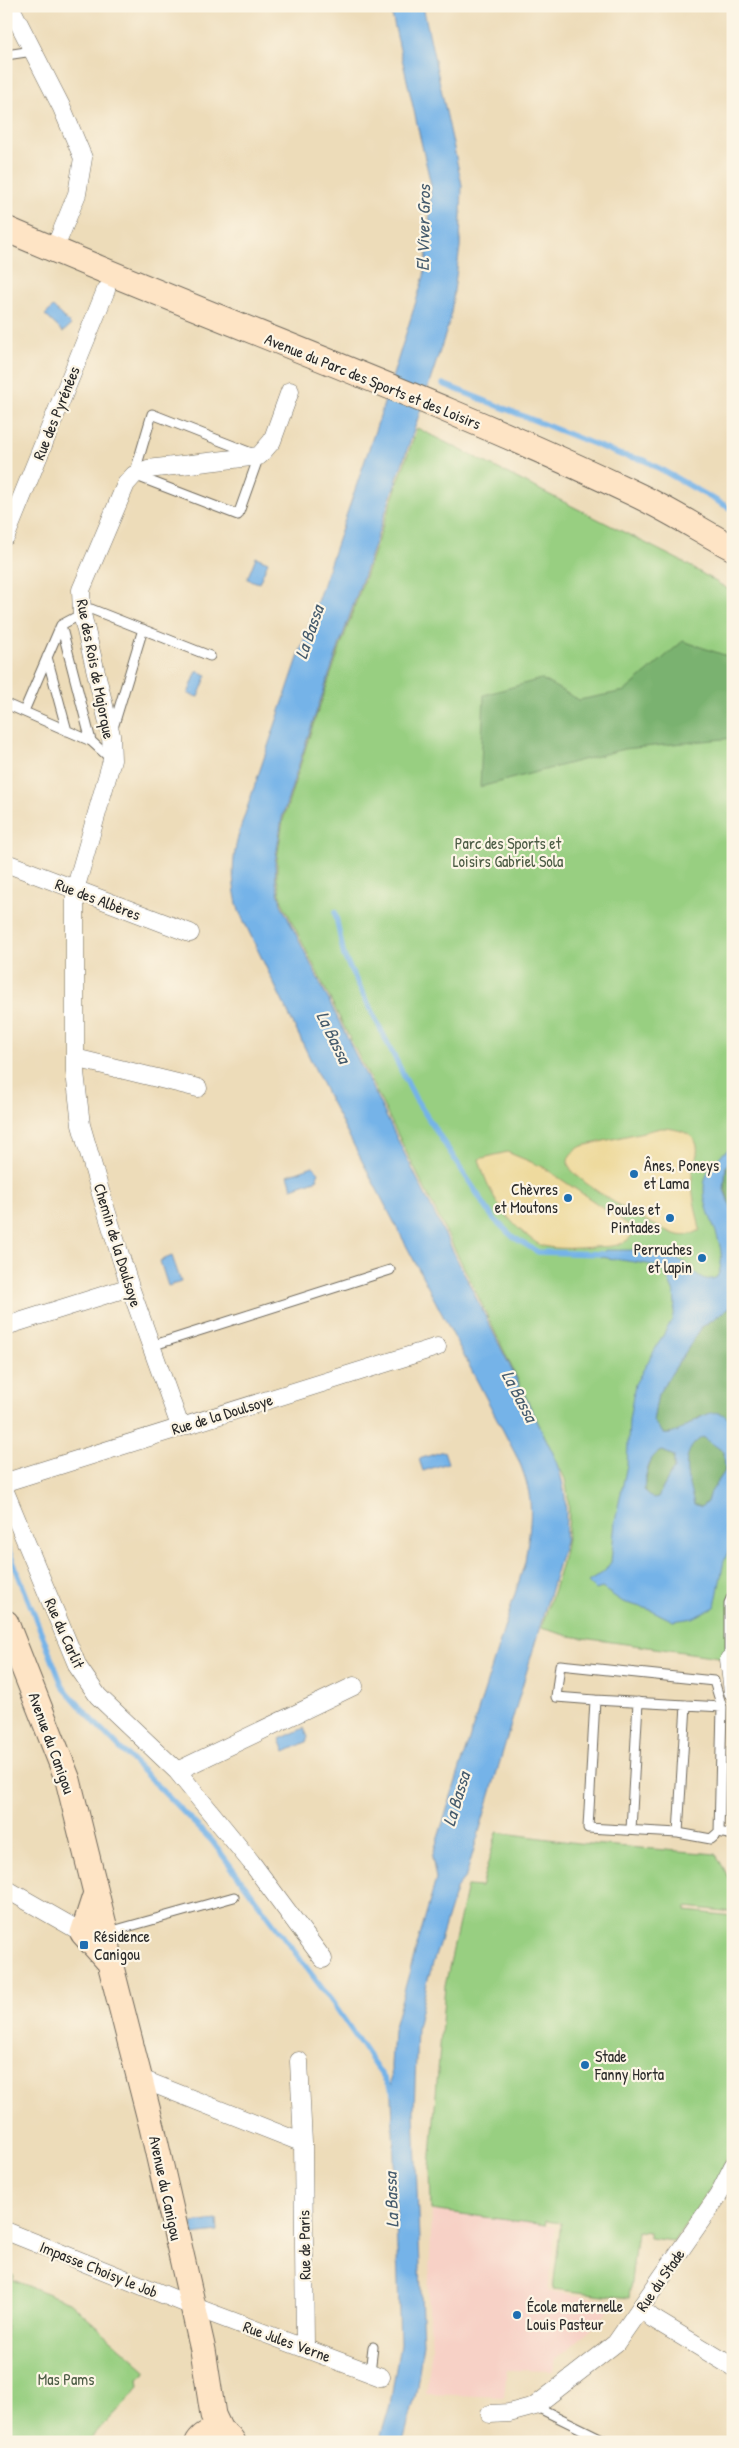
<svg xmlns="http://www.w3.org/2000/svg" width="739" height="2448" font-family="'Patrick Hand',sans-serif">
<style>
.built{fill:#f7d1c6}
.green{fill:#98cf81;stroke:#627d56}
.forest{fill:#7ab26f;stroke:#526e4d}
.sand{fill:#eeda9e;stroke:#8c8264}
.water{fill:#75b3e8;stroke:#506f8a;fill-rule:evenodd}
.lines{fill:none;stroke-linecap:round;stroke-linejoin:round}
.stream{stroke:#75b3e8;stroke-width:5.5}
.lane-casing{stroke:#6f695d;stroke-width:11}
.street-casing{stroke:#6f695d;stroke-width:19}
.secondary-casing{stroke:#6f695d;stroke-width:27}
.lane{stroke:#fff;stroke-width:9}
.street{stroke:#fff;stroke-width:18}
.secondary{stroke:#fee4c5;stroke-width:25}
.poi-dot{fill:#1f6fb2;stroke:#fcf5e5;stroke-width:2}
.labels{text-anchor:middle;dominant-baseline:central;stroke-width:4.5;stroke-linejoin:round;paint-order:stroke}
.street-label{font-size:16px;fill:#2b2b2b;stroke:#fcf5e5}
.park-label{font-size:16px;fill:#4c5c45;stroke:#fcf5e5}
.poi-label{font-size:16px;fill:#2b2b2b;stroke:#fcf5e5;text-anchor:start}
.water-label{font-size:18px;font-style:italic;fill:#455b6d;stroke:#fcf5e5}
</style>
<rect width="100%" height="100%" fill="#fcf5e5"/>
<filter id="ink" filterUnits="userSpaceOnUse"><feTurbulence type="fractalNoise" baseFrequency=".02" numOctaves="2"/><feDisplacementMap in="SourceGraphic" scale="10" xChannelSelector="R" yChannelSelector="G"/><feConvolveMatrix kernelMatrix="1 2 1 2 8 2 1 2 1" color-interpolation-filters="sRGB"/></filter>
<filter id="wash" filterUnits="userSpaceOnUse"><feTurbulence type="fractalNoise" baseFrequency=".0096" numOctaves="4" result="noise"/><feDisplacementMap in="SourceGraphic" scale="20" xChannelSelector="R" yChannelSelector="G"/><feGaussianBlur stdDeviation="1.12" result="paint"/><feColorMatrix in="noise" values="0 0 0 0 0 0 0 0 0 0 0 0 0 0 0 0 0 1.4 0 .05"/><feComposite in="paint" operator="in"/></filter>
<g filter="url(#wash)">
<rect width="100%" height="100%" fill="#eddcb9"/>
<path class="built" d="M432,2211l124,15 -8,65 69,10 -26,29 -36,29 -2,12 -46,-1 -3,27 -78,-3 6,-46 -4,-51z"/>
<path class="green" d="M417,428l266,134 50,30v1067l-164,-23 -28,-8c17,-52 36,-94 24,-149l-92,-193 -191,-384 -5,-24v-19l6,-39 28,-89z
M497,1832l81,11 138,11 17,32v26l-47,-5v4l47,5v228l-14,32 -45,65 -24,-3v-6l-13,-1 -8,67 -76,-9 8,-67 -15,-2 -1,5 -114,-15 -1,-43 15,-181 22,-100 14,1z
M6,2273l8,3 -1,4 56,22 78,69 -9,8 1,9 -51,54h-82z"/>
<path class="forest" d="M683,641l50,17v80l-109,11 -144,38 4,-92 57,-16 38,21 46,-9z
M733,1157v56c-7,-19 -14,-38 0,-56z
M733,1305v120l-2,-3 -30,-6 -24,17 -13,1 -11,-13 5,-27 44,-67z
M705,1437l19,15 1,19 -16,24 -2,7 -6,5 -7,-3c-6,-21 -19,-59 11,-67z
M663,1451l11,5v12l-16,29 -5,1 -6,-4 -3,-7 8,-32z"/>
<path class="sand" d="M661,1128c11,0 33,3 36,18 2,9 -5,21 -5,30 -1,17 5,37 8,54 -7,4 -14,7 -22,5 -20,-5 -102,-52 -109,-69 -4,-10 6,-16 13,-20z
M507,1152l36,15 93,63c-11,18 -24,16 -43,17 -15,1 -34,3 -50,-1 -4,-1 -9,-5 -13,-8 -26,-19 -43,-48 -51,-79z"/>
<path class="water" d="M390,6h33l39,179 -2,62 -10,73 -34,104 -108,312 -26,82 -7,45 1,19 5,22 272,549c14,37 14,50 12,89l-99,334 -9,11 -29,92 -11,49 -3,83 9,233 -7,49 -13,49h-24l11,-37 10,-61 -9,-278 2,-36 43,-151 -4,-22 93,-295c6,-43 11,-61 -7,-103l-190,-363 -89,-185c-9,-32 -7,-56 3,-88l139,-410 43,-137 4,-29 3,-62z
M53,307l18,18 -8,7 -18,-17z
M256,557l12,5 -9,21 -12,-4z
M197,671l10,4 -9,22 -10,-3z
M733,1146v11l-7,9 -2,24 9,23v92l-31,22 -44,67 -5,27 11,13c22,4 49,-43 69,-9v116l-9,20 -9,46 -22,11 -20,3 -22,-11 -28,-8 -21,-14 -6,2 -8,-8 16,-10 7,-10 4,-41 12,-56 2,-45 6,-36 37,-64 3,-16 -1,-11 -9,-21 -11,-7 -53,-8 4,-7c23,1 54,-3 73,9 14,7 22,27 39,18 22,-46 -51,-86 16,-131zM703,1437l21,15 1,19 -16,24 -2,7 -6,5 -7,-3c-6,-23 -17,-53 9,-67zM663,1451l11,5v12l-16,29 -5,1 -9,-8c1,-13 4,-37 19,-39z
M313,1166l6,6 -2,5 1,2 -26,9 -4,-13z
M172,1256l9,26 -13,4 -8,-25z
M444,1451l4,12 -25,8 -4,-12z
M304,1728l4,9 -2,5 -21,10 -5,-13z
M217,2220l1,12 -25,3 -1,-12z"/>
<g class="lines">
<path class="stream" d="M443,384l178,71 23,5 89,50
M335,912l9,44 71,142 78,120 20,19 25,15 65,2
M6,1544l57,143 35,39 114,115 121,162 63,93"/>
</g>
</g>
<g filter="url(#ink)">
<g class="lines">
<defs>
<path id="lane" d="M6,55l27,-4
M152,414l107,42 -21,59 -104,-40z
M61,625l30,116
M47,657l20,74
M6,704l85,37 21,19
M24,711l37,-86 30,-16 119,47
M113,728l30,-99
M151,1346l239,-76
M729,1659v-56l4,-9
M560,1665l154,16 8,26 -3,125 -8,7 -33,-6 -90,-5 7,-128 -39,-3z
M595,1700l127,7
M631,1830l7,-128
M719,1832l14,3
M678,1833l8,-128
M109,1932l125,-35
M370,2372l3,-25
M535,2406l73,36"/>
<path id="street" d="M10,6l52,102 21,50 -6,36 -23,56
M6,536l100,-246
M6,863l184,70
M75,1058l123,30
M6,1326l124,-39
M180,1426l-50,-139 -29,-93 -20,-69 -6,-53v-182l37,-130 -1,-25 -29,-121 -1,-24 45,-106 8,-9 14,-6 111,-13 13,-15 18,-50
M6,1482l431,-135
M6,1494l72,173 20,29 79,75 74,91 72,97
M729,1659l4,33
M177,1771l177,-85
M6,1889l77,44h11
M299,2061l4,82 2,204
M139,2078l164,65
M6,2231l186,75 189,71
M641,2308l11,10 81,49
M490,2414l19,-1 26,-7 81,-63 102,-147 15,-30"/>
<path id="secondary" d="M6,229c209,91 424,167 629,265 34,16 65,36 98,54
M6,1623l62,157 38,153 4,30 42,164 51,223 10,65 8,17
M95,1896l-12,37 27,30
M198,2442c9,-14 27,-14 35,0"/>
</defs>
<use href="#lane" class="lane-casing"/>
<use href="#street" class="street-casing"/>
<use href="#secondary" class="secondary-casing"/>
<use href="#lane" class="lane"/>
<use href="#street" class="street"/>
<use href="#secondary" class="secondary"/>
</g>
</g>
<g class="poi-dot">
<circle cx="634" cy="1174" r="5"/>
<circle cx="568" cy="1198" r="5"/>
<circle cx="670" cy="1218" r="5"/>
<circle cx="702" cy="1258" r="5"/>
<rect x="79" y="1940" width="10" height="10" rx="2.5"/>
<circle cx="585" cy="2065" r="5"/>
<circle cx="517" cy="2315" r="5"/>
</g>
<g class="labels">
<g class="street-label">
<text transform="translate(373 381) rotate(22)">Avenue du Parc des Sports et des Loisirs</text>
<text transform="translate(56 413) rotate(-68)">Rue des Pyrénées</text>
<text transform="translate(96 669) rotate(79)">Rue des Rois de Majorque</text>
<text transform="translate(98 899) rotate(21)">Rue des Albères</text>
<text transform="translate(118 1245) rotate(73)">Chemin de la Doulsoye</text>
<text transform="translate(222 1414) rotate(-17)">Rue de la Doulsoye</text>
<text transform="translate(65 1633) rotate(66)">Rue du Carlit</text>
<text transform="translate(52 1743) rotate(70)">Avenue du Canigou</text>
<text transform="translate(166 2188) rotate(78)">Avenue du Canigou</text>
<text transform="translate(304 2245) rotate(-91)">Rue de Paris</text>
<text transform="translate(99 2269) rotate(22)">Impasse Choisy le Job</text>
<text transform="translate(660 2280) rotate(-55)">Rue du Stade</text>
<text transform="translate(287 2341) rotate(20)">Rue Jules Verne</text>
</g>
<g class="park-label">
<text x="508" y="843">Parc des Sports et<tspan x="508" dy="18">Loisirs Gabriel Sola</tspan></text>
<text x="66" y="2379">Mas Pams</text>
</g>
<g class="poi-label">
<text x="644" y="1165">Ânes, Poneys<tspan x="644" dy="18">et Lama</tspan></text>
<text x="558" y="1189" text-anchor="end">Chèvres<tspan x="558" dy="18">et Moutons</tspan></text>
<text x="660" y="1209" text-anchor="end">Poules et<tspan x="660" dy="18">Pintades</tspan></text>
<text x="692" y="1249" text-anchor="end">Perruches<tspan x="692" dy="18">et lapin</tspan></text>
<text x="94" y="1936">Résidence<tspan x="94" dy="18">Canigou</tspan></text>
<text x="595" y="2056">Stade<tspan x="595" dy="18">Fanny Horta</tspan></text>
<text x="527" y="2306">École maternelle<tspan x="527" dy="18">Louis Pasteur</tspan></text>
</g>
<g class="water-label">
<text transform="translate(423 228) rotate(-89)">El Viver Gros</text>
<text transform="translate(309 632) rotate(-71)">La Bassa</text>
<text transform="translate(334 1037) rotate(64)">La Bassa</text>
<text transform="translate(520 1396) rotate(62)">La Bassa</text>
<text transform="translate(456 1799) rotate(-73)">La Bassa</text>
<text transform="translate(391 2200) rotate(-92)">La Bassa</text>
</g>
</g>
<rect width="739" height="2448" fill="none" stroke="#fcf5e5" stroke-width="25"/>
</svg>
